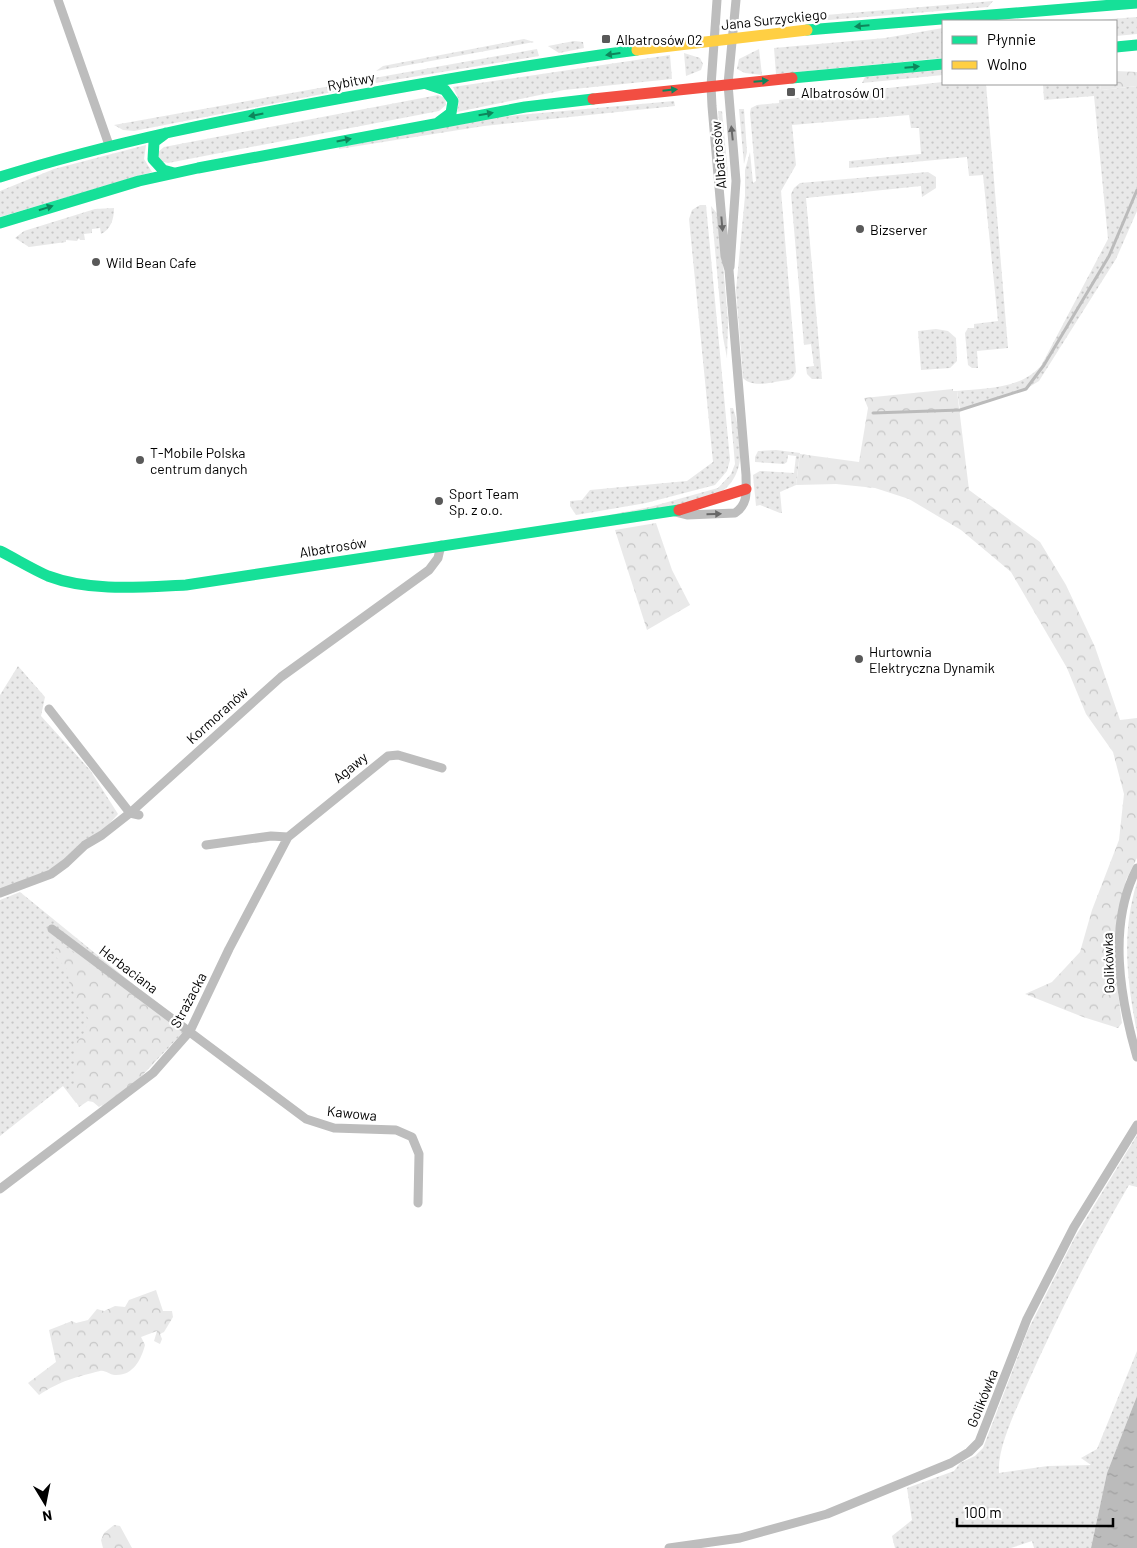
<svg xmlns="http://www.w3.org/2000/svg" width="1137" height="1548" font-family="Barlow,sans-serif">
<style>
.grass{fill:url(#grass-dots)}
.forest{fill:url(#forest-crowns)}
.water{fill:url(#water-ripples)}
.lines{fill:none;stroke-linecap:round;stroke-linejoin:round}
.stream{stroke:#bbb;stroke-width:3}
.street{stroke:#bdbdbd;stroke-width:9}
.fast{stroke:#16e098;stroke-width:11}
.slow{stroke:#ffcf43;stroke-width:11}
.jam{stroke:#f24e42;stroke-width:11}
.oneway{fill:#0d865b}
.oneway2{fill:#686868}
.poi-dot{fill:#595959;stroke:#fff;stroke-width:2}
.labels{text-anchor:middle;dominant-baseline:central;stroke-width:4.5;stroke-linejoin:round;paint-order:stroke}
.street-label{font-size:14px;fill:#000;stroke:#fff}
.poi-label{font-size:14px;fill:#000;stroke:#fff;text-anchor:start}
</style>
<defs>
<pattern id="grass-dots" width="8" height="8" patternUnits="userSpaceOnUse" patternTransform="scale(1.25)"><rect width="8" height="8" fill="#e9e9e9"/><path d="M2 2h.1M6 6h.1" fill="none" stroke="#c6c6c6" stroke-width="1.8" stroke-linecap="round"/></pattern>
<pattern id="forest-crowns" width="20" height="18" patternUnits="userSpaceOnUse" patternTransform="scale(1.25)"><rect width="20" height="18" fill="#e9e9e9"/><path d="M2 6a3 3 0 1 1 6 0M12 15a3 3 0 1 1 6 0" fill="none" stroke="#c6c6c6"/></pattern>
<pattern id="water-ripples" width="26" height="14" patternUnits="userSpaceOnUse" patternTransform="scale(1.25)"><rect width="26" height="14" fill="#bbb"/><path d="M2 4q2-2 4 0t4 0M15 11q2-2 4 0t4 0" fill="none" stroke="#9f9f9f"/></pattern>
</defs>
<rect width="100%" height="100%" fill="#fff"/>
<path class="grass" d="M993,1l-5,6 -183,15 -3,-5z
M1137,17v17l-21,2v-15h-30z
M943,28v30l-167,16 -2,-26 111,-10z
M524,39l10,3 -158,29 7,-5z
M574,41l9,1 1,6 -25,5 -11,-7z
M537,49l2,7 -163,27 -2,-5z
M759,49l3,26 -17,-2 -8,-4 2,-10z
M684,53l16,5 3,6 -2,6 -15,6z
M670,55l2,24 -108,11 -107,22 2,-12 -6,-13z
M943,69v6l-81,8 3,-6z
M364,80l-6,7 -224,44 -11,-1 -9,-5z
M943,82l43,2 22,264 -31,3 1,17h-6l-4,-3 -3,-32 3,-5h6v-4l24,-3 -15,-146 -14,1 -2,-19 -118,11v-7l72,-7 -2,-26h-8l-2,-13 -117,10 4,40 -15,26 15,181 -3,5 -4,3c-14,1 -36,9 -46,-2l-7,-88 9,-94v-26l5,-18 3,31 3,-2 -6,-68 1,-5 6,-3 22,-2v-3z
M1043,84h57l1,6 36,-4v125l-21,48 -77,122 -13,8 -66,21 -3,-19c30,-3 63,-2 84,-25l67,-127 -14,-143 -50,4z
M438,95l7,3 1,7 -7,6 -271,52 -9,-2 -1,-9 6,-5z
M674,101l1,5 -191,20 -145,23v-2l159,-30z
M739,109h5l3,43 -3,12z
M718,111h4l6,64 -3,8z
M146,145l-2,14 8,13 -152,45v-26l54,-22z
M928,172l8,5v11l-14,9 -1,-11 -115,12 16,181h-10l-5,-5 -1,-7 8,-1 -3,-22 -7,1 -13,-151 3,-6 6,-5z
M700,205h6l24,255 -3,11 -12,14 -69,18 -70,12 -6,-9v-5l12,-1 8,-10 97,-9 26,-19 -24,-243 3,-9z
M711,206l8,10 9,106 -1,36 -4,-21z
M114,208c0,11 -3,21 -13,26l-1,-6 -8,1v4l-8,1 1,6h-5l-1,-2 -2,3 -11,-1v2l-37,5 -14,-9 9,-7 71,-22z
M936,329l12,2 8,7 1,23 -7,7 -29,2 -3,-39z
M730,408h3c9,28 16,68 -15,86 -10,5 -23,6 -34,9 -25,6 -49,11 -75,14v-2l41,-8 68,-19 13,-14 4,-10z
M776,450l24,3 -4,32 -16,7 2,21h-2l-20,-8 -4,1 -3,-31 7,-4 34,2 2,-17 -8,-1 -1,7 -3,2 -29,-2v-5l3,-6z
M18,666l27,31 -4,19 49,54 28,44 -15,17 -55,42 -48,16v-194z
M1137,882v151c-10,-53 -16,-99 0,-151z
M20,892l167,136 -50,53 -35,25 -9,-14 -17,11 -13,-17 -63,50v-236z
M1137,1135v52l-8,-2c-39,67 -73,134 -104,204 -10,23 -28,60 -26,84l49,-7 43,-1 -10,-7 16,-9 40,-98v45l-30,77 -16,75h-57l-2,-7 -21,7h-116l-3,-12 20,-16 -5,-32 47,-17 6,-8 15,-7 8,-8 45,-118 47,-93z"/>
<path class="forest" d="M1116,71l21,1v14l-36,4 -1,-6h16z
M953,389v2h4l12,99 71,52 26,43 29,62 25,73 17,-2v140l-11,22 -14,68 10,75 -4,5 -35,-11 -58,-23 27,-12 28,-30 12,-42 27,-70 5,-46 -11,-42 -27,-38 -19,-46 -56,-96 -50,-42 -52,-31 -34,-11 -39,-4 -40,1 4,-31 59,8 9,-54 -4,-10z
M656,523l16,47 18,35 -43,25 -32,-100z
M60,943l116,83 4,7 -43,48 -38,26 -6,-5 -5,-1 -9,6 -8,-14c0,-6 5,-10 4,-15 -1,-12 -1,-23 -1,-34l9,-9 6,-15 -19,-34 -3,-17 -13,-14 1,-6z
M156,1290l7,21h9l1,6 -9,15 -4,2 2,5 -2,5 -6,-3 3,-10 -16,6 4,8c-4,15 -12,31 -30,30 -6,0 -9,-5 -15,-4 -24,6 -40,10 -61,24l-11,-12 28,-21 -7,-32 23,-9 4,2 12,-3 9,-11 7,2 11,-5 10,1 4,-7z
M114,1525l6,1 12,22h-29l-2,-8 3,-7z"/>
<path class="water" d="M1137,1396v152h-46l16,-75z"/>
<g class="lines">
<path class="stream" d="M873,413l87,-3 66,-21 18,-24 65,-109 28,-66"/>
<path class="street" d="M58,0l51,145
M730,267l6,-86 -8,-97 8,-84
M675,512l12,3 48,-2c14,-9 11,-23 11,-38l-17,-205 -4,-14 -13,-150 -1,-20 6,-86
M49,709l81,104 9,2
M206,845l65,-9 17,1
M1137,868c-30,57 -17,130 0,189
M0,893l51,-19 15,-11 19,-18 17,-10 28,-22 151,-136 148,-107 9,-12 3,-13
M52,929l254,190 28,9 62,2 16,7 7,17 -1,49
M0,1189l153,-116 37,-42 39,-82 59,-112 100,-81 10,-1 44,13
M669,1548l71,-10 87,-24 124,-51 18,-11 10,-10 48,-123 47,-92 63,-102"/>
<path class="fast" d="M807,30l330,-27
M1116,47l21,-2
M792,78l151,-14
M427,84l18,6 8,11 -2,12 -12,9
M166,133l-12,9 -1,17 10,11 11,3
M0,177c112,-35 227,-58 342,-79 98,-18 196,-35 295,-48
M0,223l139,-42 59,-13 327,-61 68,-8
M0,551c16,8 32,18 48,25 42,16 94,11 138,9l493,-75"/>
<path class="slow" d="M637,50l170,-20"/>
<path class="jam" d="M593,99l199,-21
M679,510l67,-21"/>
</g>
<defs><path id="oneway-solid" d="M-6-.8H1V-3.2L6.5 0L1 3.2V.8H-6Z" transform="scale(1.25)"/></defs>
<g class="oneway">
<use href="#oneway-solid" transform="translate(862 26) rotate(175)"/>
<use href="#oneway-solid" transform="translate(613 54) rotate(172)"/>
<use href="#oneway-solid" transform="translate(912 67) rotate(-5)"/>
<use href="#oneway-solid" transform="translate(761 81) rotate(-5)"/>
<use href="#oneway-solid" transform="translate(670 90) rotate(-6)"/>
<use href="#oneway-solid" transform="translate(486 114) rotate(-10)"/>
<use href="#oneway-solid" transform="translate(256 115) rotate(169)"/>
<use href="#oneway-solid" transform="translate(344 140) rotate(-11)"/>
<use href="#oneway-solid" transform="translate(46 208) rotate(-18)"/>
</g>
<g class="oneway2">
<use href="#oneway-solid" transform="translate(732 133) rotate(-96)"/>
<use href="#oneway-solid" transform="translate(722 224) rotate(85)"/>
<use href="#oneway-solid" transform="translate(714 514) rotate(-2)"/>
</g>
<g class="poi-dot">
<rect x="601" y="34" width="10" height="10" rx="2.5"/>
<rect x="786" y="87" width="10" height="10" rx="2.5"/>
<circle cx="860" cy="229" r="5"/>
<circle cx="96" cy="262" r="5"/>
<circle cx="140" cy="460" r="5"/>
<circle cx="439" cy="501" r="5"/>
<circle cx="859" cy="659" r="5"/>
</g>
<g class="labels">
<g class="street-label">
<text transform="translate(774 19) rotate(-6)">Jana Surzyckiego</text>
<text transform="translate(351 81) rotate(-11)">Rybitwy</text>
<text transform="translate(718 155) rotate(-95)">Albatrosów</text>
<text transform="translate(333 547) rotate(-9)">Albatrosów</text>
<text transform="translate(217 715) rotate(-42)">Kormoranów</text>
<text transform="translate(350 767) rotate(-39)">Agawy</text>
<text transform="translate(1108 963) rotate(-92)">Golikówka</text>
<text transform="translate(129 969) rotate(37)">Herbaciana</text>
<text transform="translate(188 1000) rotate(-62)">Strażacka</text>
<text transform="translate(352 1113) rotate(6)">Kawowa</text>
<text transform="translate(982 1398) rotate(-68)">Golikówka</text>
</g>
<g class="poi-label">
<text x="616" y="39">Albatrosów 02</text>
<text x="801" y="92">Albatrosów 01</text>
<text x="870" y="229">Bizserver</text>
<text x="106" y="262">Wild Bean Cafe</text>
<text x="150" y="452">T‑Mobile Polska<tspan x="150" dy="16">centrum danych</tspan></text>
<text x="449" y="493">Sport Team<tspan x="449" dy="16">Sp. z o.o.</tspan></text>
<text x="869" y="651">Hurtownia<tspan x="869" dy="16">Elektryczna Dynamik</tspan></text>
</g>
</g>
<rect x="942" y="20" width="175" height="65" fill="#ffffff" stroke="#999999"/>
<rect x="952" y="36" width="25" height="8" fill="#16e098" stroke="#999999"/>
<text x="987" y="45" font-size="15" fill="#000000">Płynnie</text>
<rect x="952" y="61" width="25" height="8" fill="#ffcf43" stroke="#999999"/>
<text x="987" y="70" font-size="15" fill="#000000">Wolno</text>
<g transform="translate(45 1503) rotate(170)" stroke="#ffffff" stroke-width="4" paint-order="stroke">
<path d="M0-4L9 19L0 12L-9 19Z" fill="#000000"/>
<text y="-8" font-size="14" font-weight="bold" text-anchor="middle" fill="#000000">N</text>
</g>
<path d="M957 1518v8h156v-8" fill="none" stroke="#000000" stroke-width="2.5"/>
<text x="964" y="1518" font-size="15" fill="#000000" stroke="#ffffff" stroke-width="4" paint-order="stroke">100 m</text>
</svg>
